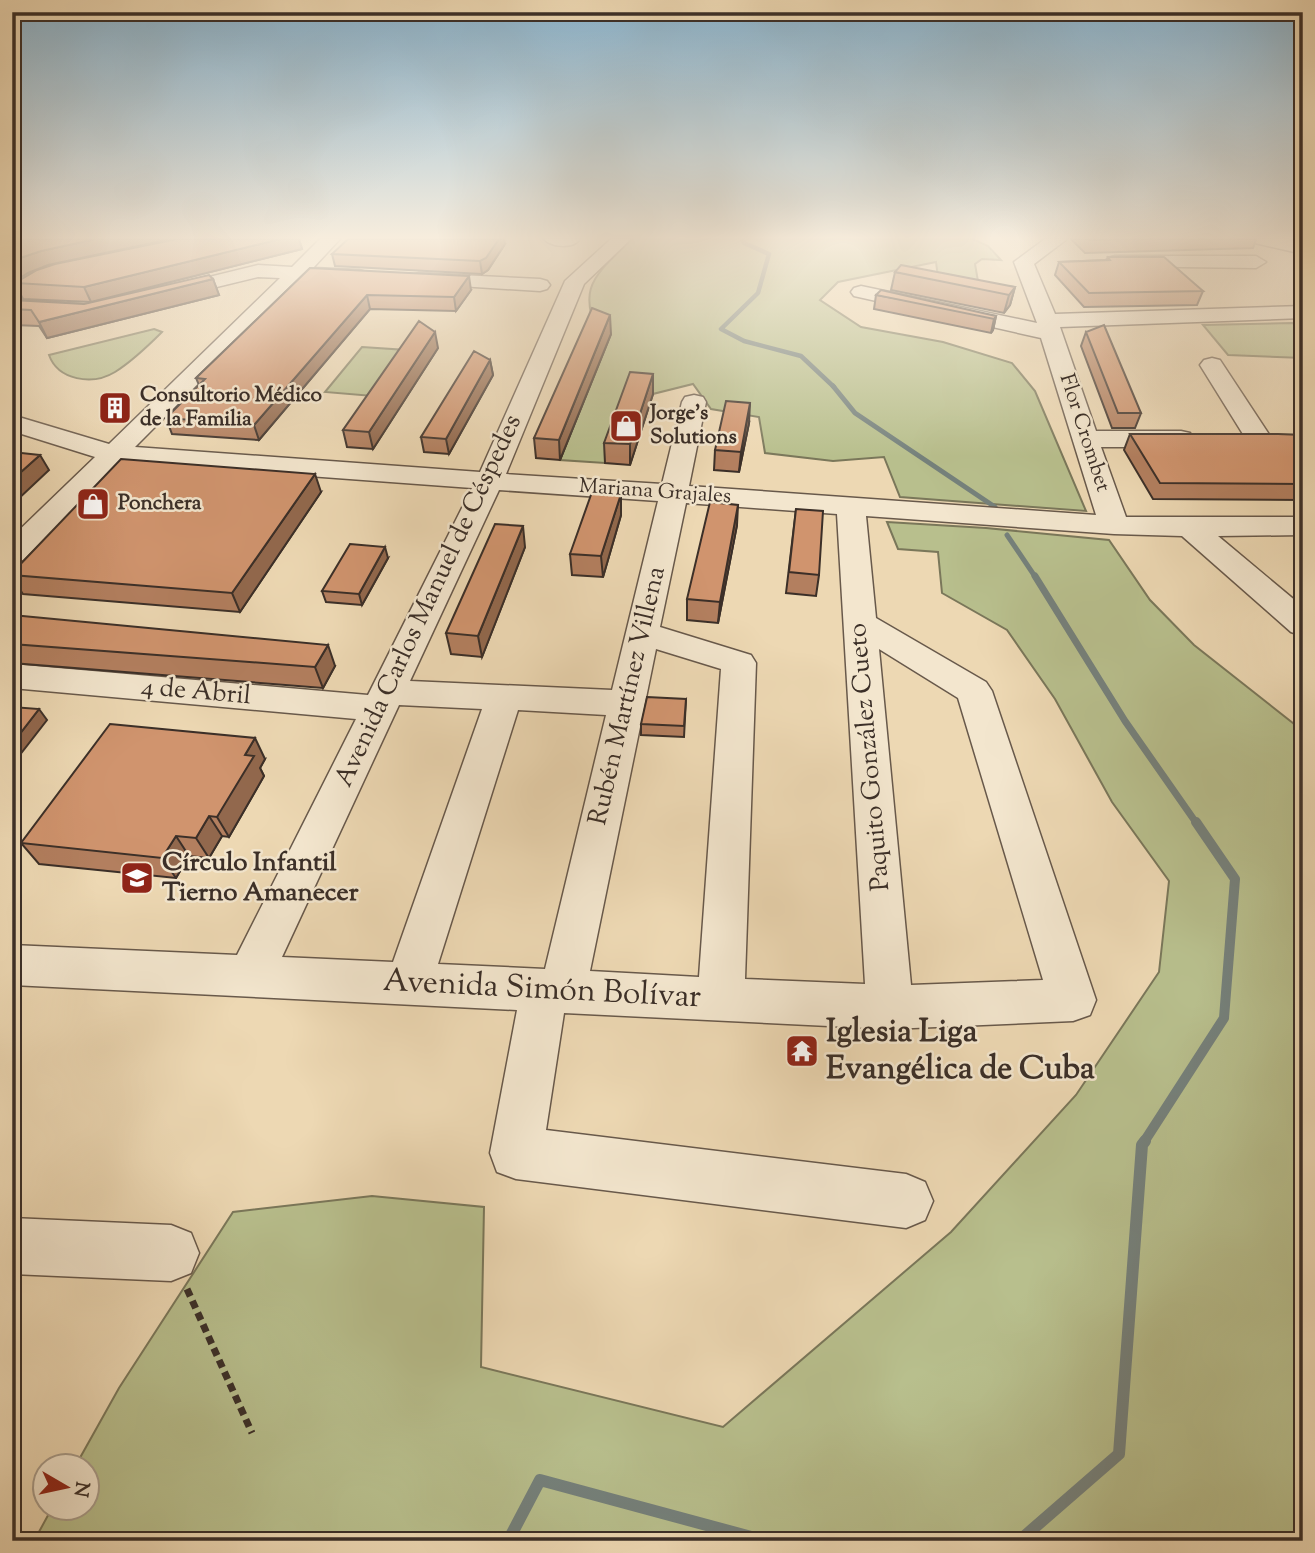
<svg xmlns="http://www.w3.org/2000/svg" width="1315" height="1553" font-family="'Sorts Mill Goudy',serif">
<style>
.green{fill:#b8bf8d;stroke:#7a775a;stroke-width:2}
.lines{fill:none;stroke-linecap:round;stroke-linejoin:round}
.stream-far4{stroke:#75817c;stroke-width:4.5}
.stream-far3{stroke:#75817c;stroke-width:5}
.stream-far2{stroke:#75817c;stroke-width:7}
.stream-far1{stroke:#75817c;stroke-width:10}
.stream{stroke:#75817c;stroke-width:12}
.minor-casing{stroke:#68594b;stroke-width:3}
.major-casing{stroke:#3b2f28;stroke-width:3}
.path{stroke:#3b2f28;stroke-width:7;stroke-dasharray:8 5;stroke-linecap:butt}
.minor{fill:#f3e6ce;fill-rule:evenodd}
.major{fill:#edd8b3;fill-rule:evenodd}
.wall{fill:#b37f5f;stroke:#3b2f28;stroke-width:2}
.shaded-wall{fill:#92684d;stroke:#3b2f28;stroke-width:2}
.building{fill:#d0946e;stroke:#3b2f28;stroke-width:2}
.labels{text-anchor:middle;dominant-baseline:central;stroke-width:5;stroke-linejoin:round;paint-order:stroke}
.far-poi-label{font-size:21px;font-weight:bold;fill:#3b2f28;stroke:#f3e6ce;text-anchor:start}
.far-street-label{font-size:21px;fill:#3b2f28;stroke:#f3e6ce}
.street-label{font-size:26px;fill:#3b2f28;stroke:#f3e6ce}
.poi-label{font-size:26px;font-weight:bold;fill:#3b2f28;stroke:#f3e6ce;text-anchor:start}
.near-street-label{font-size:32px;fill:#3b2f28;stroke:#f3e6ce}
.near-poi-label{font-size:32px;font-weight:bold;fill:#3b2f28;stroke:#f3e6ce;text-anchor:start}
</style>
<rect width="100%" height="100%" fill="#edd8b3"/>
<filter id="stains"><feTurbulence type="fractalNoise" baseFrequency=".00286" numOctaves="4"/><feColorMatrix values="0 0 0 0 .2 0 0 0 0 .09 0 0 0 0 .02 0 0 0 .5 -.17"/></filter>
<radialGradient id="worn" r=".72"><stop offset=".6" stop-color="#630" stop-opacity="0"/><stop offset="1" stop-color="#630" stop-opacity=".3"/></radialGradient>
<path class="green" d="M632,239h341l15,7 13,14 -19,-1 -7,5 4,23 -40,-2 -3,-23 -98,20 -18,18 41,27 82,15 69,21 23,28 51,120 -186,-14 -16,-40 -51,4 -68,-8 -6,-36 -48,-8 -18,-25 -40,10 -48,69 -45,-3 44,-110c-26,-61 -18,-67 28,-111z
M1292,323l11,3v32l-75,-3 -25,-30z
M154,329l8,3c-13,13 -31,30 -47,40 -23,14 -57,8 -66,-17z
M362,347l44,3 -33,46 -48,-4z
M887,522l99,6 123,12 41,60 44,45 109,86v810h-1269l18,-33h36v-42l-12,-1 43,-77 114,-176 139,-16 112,11 -3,160 242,60 228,-195 125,-137 83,-123 10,-91 -57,-79 -57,-103 -48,-69 -65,-37 -4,-41 -40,-3z"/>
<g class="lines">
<path class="stream-far4" d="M742,239l2,4 25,11 -11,39 -37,36 23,12 57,15 33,31"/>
<path class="stream-far3" d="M833,386l22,27 140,94
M1007,535l29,43"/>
<path class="stream-far2" d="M1035,576l90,145 72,103"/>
<path class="stream-far1" d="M1144,1142l80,-124 11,-139 -39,-57"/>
<path class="stream" d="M508,1541l32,-61 226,61
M1019,1541l100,-87 23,-309 3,-4"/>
<defs>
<path id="minor" d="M320,239h20l-27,29 46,2 7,2 3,4 -3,4 -64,-1 -167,168 345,25 85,-191 46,-42h20l-47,45 -78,190 156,10 20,-82 3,-5 9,-2 9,2 3,5 -17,84 407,29 -55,-177 -187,-42 -3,-4 3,-4 7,-2 176,37 -23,-61 31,-23h22l-33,25 21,50 248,-8v12l-243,9 36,104h85l9,2 4,6 -4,6 -9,2h-80l25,70h177v18l-85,1 85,71v29l-12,-4 -109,-96 -68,-2 -248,-18 10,102 110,64 6,9 104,309 -6,15 -17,6 -183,8 -326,-16 -18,117 360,44 19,8 8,19 -8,19 -19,8 -390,-49 -19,-7 -7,-19 27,-143 -505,-25v-40l225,10 119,-236 -344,-31v-24l356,31 104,-207 -352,-26 -97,98 -11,3v-26l83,-80 -83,-26v-16l97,29 171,-166 -22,-1 -95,23 -7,-2 -3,-4 3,-4 102,-25 34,2zM499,490l159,11 -46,189 -202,-9zM686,503l151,11 28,470 -120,-5 11,-316 -5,-8 -91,-28zM656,649l65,20 -22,308 -109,-6zM879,649l79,49 85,282 -132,5zM399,705l83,4 -89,253 -111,-5zM518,710l88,5 -61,254 -107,-5z
M544,239h35v1c-7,9 -28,7 -35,-1z
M1115,256h141l10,6 -10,6 -148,-2 -3,-4 3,-4z
M67,264l7,2 3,4 -3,4 -31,9 -31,18v-15l17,-11z
M419,273l121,6 7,2 3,4 -3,4 -7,2 -128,-8 -3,-4 3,-4z
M1212,358l8,2 52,79 -4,6 -9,2 -9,-2 -4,-6 -46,-74 4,-5z
M12,1218l159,7 20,8 8,20 -8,20 -20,8 -159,-7z"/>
<path id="major" d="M1253,239h35l15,3v12l-48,-11z"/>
</defs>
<use href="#minor" class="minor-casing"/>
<use href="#major" class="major-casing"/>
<path class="path" d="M187,1289l65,144"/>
<use href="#minor" class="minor"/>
<use href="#major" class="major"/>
</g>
<path class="wall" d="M177,239h122l3,10 -211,53 -68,-3 -8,-16z
M1071,239h185l-3,9 -168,5z
M505,244l-17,26 -6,4 -147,-8 -3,-12z
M1108,257l95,34 -6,14 -113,2 -29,-32 4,-13 48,-2z
M310,268l161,22 -15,21 -86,-2 -111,131 -87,-6 -6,-16 33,-33 -3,-7z
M895,272l120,15 -5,18 -6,8 -113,-23z
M1303,273v10l-5,-1z
M213,279l6,16 -172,43 -8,-12 -25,-1 -2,1v-26l72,4z
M876,295l120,21 -3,14 -2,3 -117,-24z
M1086,332l55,81 -6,15h-23l-31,-82z
M611,334l-51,126 -24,-2 -2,-20z
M438,348l-65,101 -26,-2 -4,-17z
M490,360l3,15 -44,79 -25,-2 -3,-15z
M653,394l-23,71 -25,-2 -1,-20z
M749,423l-10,49 -25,-2 1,-20z
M1130,434l173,1v65l-150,-1 -29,-49z
M321,492l-81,120 -217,-18 -11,-16v-5z
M621,494v21l-18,62 -31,-2 -2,-21z
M796,509l23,66 -3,21 -30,-3z
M737,525l-19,98 -31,-3v-21z
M525,547l-43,110 -31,-3 -5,-21z
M388,558l-26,47 -36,-3 -4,-11z
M12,615l323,51 -12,22 -311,-25z
M686,699l-2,38 -43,-2v-11z
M265,759l-5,9 4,8 -35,61 -7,-1 -13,22 -20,-2 -13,22 -137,-14 -18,-21z"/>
<path class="shaded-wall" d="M96,239h75l-123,26 -20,8 -16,10v-20l8,-5 21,-7z
M281,239h18l3,10 -211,53 -7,-15z
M499,239h5l1,5 -17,26 -6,4 -2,-13z
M469,276l2,14 -15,21 -2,-14z
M213,279l6,16 -172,43 -8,-16z
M1015,287l-5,18 -6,8 5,-18z
M367,295l3,14 -111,131 -5,-15z
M610,315l1,19 -51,126 -1,-20z
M996,316l-3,14 -2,3 3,-14z
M435,332l3,16 -65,101 -4,-17z
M490,360l3,15 -44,79 -3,-15z
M653,374v20l-23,71v-21z
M750,403l-1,20 -10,49 2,-20z
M40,455l9,15 -35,33 -2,-3v-20z
M315,474l6,18 -81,120 -8,-19z
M621,494v21l-18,62 -2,-21z
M738,505l-1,20 -19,98 2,-21z
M523,526l2,21 -43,110 -4,-21z
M385,547l3,11 -26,47 -3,-11z
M328,645l7,21 -12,22 -8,-21z
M39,709l8,11 -35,45v-21z
M255,738l10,21 -5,9 4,8 -35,61 -12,-20 28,-62z
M209,816l13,20 -13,22 -13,-20z
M176,836l13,20 -13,22 -14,-20z"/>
<path class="building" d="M12,239h84l-55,12 -21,7 -8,5z
M177,239h104l-197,48 -69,-4 22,-13 18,-6z
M348,239h151l-13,19 -6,3 -148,-7z
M1088,239h36l-34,1z
M1108,257h56l39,34 -114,2 -30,-31 51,-2z
M901,265l114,22 -6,8 -114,-23z
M310,268l159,8 -15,21 -87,-2 -113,130 -88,-7 39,-39 -9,-1z
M209,275l4,4 -174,43 -8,-12 -19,-1v-9l72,4z
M881,290l115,26 -2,3 -118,-24z
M592,308l18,7 -51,125 -25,-2z
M419,321l16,11 -66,100 -26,-2z
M1104,325l37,88h-23l-32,-81z
M474,351l16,9 -44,79 -25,-2z
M630,372l23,2 -23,70 -26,-1z
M726,401l24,2 -9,49 -26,-2z
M1130,434h148l25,1v49l-143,-1z
M12,452l28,3 -28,25z
M121,459l194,15 -83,119 -220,-18v-2z
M592,492l29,2 -20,62 -31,-2z
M710,502l28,3 -18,97 -33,-3z
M796,509l27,2 -4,64 -30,-3z
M495,524l28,2 -45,110 -32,-3z
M350,544l35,3 -26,47 -37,-3z
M12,615l316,30 -13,22 -303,-23z
M647,697l39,2 -2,27 -43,-2z
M12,707l27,2 -27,35z
M110,724l145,14 -10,17 9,1 -37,61 -8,-1 -13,22 -20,-2 -14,22 -141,-15z"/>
<linearGradient id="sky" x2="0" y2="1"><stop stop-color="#89b6d3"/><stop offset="0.52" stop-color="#f7eddd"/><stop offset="1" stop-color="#f7eddd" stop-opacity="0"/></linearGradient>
<rect width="1315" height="457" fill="url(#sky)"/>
<defs>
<symbol id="building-square" viewBox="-11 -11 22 22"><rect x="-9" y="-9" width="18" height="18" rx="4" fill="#8f2418" stroke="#f3e6ce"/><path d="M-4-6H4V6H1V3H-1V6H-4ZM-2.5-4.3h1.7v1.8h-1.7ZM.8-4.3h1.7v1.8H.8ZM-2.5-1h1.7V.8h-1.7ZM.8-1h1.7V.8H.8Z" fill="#fff"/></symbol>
<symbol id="shop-square" viewBox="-11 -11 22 22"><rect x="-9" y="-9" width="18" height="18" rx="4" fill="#8f2418" stroke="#f3e6ce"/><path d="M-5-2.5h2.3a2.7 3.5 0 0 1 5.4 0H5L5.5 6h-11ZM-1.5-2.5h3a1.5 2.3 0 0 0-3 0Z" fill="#fff"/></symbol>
<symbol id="school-square" viewBox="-11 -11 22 22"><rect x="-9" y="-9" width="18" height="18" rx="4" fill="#8f2418" stroke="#f3e6ce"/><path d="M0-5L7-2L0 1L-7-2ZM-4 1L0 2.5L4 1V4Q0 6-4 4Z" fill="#fff"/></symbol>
<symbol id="temple-square" viewBox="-11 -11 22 22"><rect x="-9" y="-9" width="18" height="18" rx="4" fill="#8f2418" stroke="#f3e6ce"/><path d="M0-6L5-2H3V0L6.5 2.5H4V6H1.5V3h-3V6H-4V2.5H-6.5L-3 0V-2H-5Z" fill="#fff"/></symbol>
</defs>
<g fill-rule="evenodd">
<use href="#building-square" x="96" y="389" width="38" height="38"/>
<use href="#shop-square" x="607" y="407" width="38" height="38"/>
<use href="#shop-square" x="74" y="485" width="38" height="38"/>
<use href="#school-square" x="118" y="859" width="38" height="38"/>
<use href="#temple-square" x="783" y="1032" width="38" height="38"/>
</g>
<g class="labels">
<g class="far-poi-label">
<text x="140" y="396">Consultorio Médico<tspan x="140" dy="24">de la Familia</tspan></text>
<text x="650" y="414">Jorge’s<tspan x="650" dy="24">Solutions</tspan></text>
<text x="118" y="504">Ponchera</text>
</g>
<g class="far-street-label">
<text transform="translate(1084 433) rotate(72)">Flor Crombet</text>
<text transform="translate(655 492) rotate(4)">Mariana Grajales</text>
</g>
<g class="street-label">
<text transform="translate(429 601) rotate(-65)">Avenida Carlos Manuel de Céspedes</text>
<text transform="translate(196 692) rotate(5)">4 de Abril</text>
<text transform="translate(628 696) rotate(-77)">Rubén Martínez Villena</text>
<text transform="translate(870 757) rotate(-95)">Paquito González Cueto</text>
</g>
<g class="poi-label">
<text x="162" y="863">Círculo Infantil<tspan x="162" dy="30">Tierno Amanecer</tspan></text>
</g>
<g class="near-street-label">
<text transform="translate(542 990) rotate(3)">Avenida Simón Bolívar</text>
</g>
<g class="near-poi-label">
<text x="826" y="1033">Iglesia Liga<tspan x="826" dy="37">Evangélica de Cuba</tspan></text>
</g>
</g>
<rect width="1315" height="1553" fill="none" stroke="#edd8b3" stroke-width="42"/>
<rect x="14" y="14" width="1287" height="1525" fill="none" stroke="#3b2f28" stroke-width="3.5"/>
<rect x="21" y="21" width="1273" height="1511" fill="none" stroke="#3b2f28" stroke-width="2"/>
<g transform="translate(66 1487) rotate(99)"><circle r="33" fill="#f3e6ce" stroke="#a99d8c" stroke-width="2"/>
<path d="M0-5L12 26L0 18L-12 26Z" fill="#8f2418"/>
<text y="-10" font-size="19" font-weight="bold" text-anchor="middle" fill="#3b2f28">N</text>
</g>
<rect width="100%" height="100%" filter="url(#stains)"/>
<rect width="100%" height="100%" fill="url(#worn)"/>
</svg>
